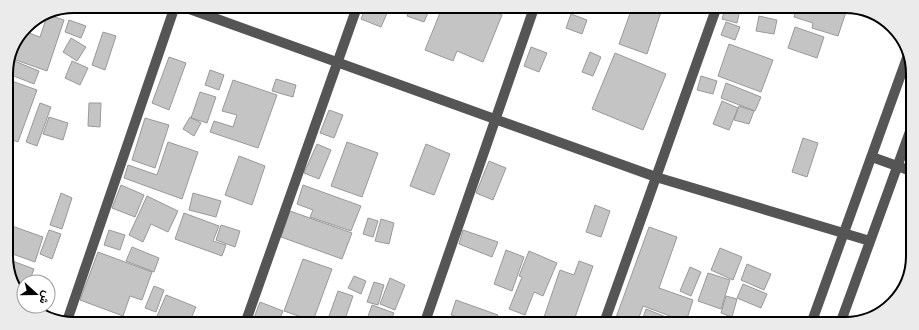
<svg xmlns="http://www.w3.org/2000/svg" width="919" height="330" font-family="'Nunito Sans',Vazirmatn,sans-serif">
<style>
.building{fill:#c4c4c4;stroke:#999}
.lines{fill:none;stroke-linecap:round;stroke-linejoin:round}
.minor{stroke:#555;stroke-width:10}
.rim{fill:none;stroke:#000;stroke-width:2}
</style>
<rect width="100%" height="100%" fill="#fff"/>
<path class="building" d="M366,7h14l8,4 -7,16 -20,-8z
M410,7l20,1 -6,14 -17,-6z
M442,8h43l17,7 -19,47 -26,-11 -4,10 -28,-11z
M632,8l30,1 -15,45 -28,-10z
M725,9l15,1 -3,13 -15,-4z
M796,9h51l-9,27 -26,-8 1,-5 -19,-6z
M571,14l16,6 -5,14 -16,-6z
M49,15l15,5 -17,51 -34,-12 10,-28 17,6 7,-21z
M759,16l18,4 -3,14 -18,-3z
M69,20l17,6 -5,12 -16,-6z
M726,22l14,5 -5,13 -14,-5z
M795,27l29,10 -7,21 -29,-10z
M103,32l13,4 -11,34 -13,-5z
M71,38l15,9 -9,14 -14,-9z
M729,44l44,16 -12,32 -43,-16z
M531,47l16,6 -8,19 -15,-6z
M590,52l11,5 -8,19 -11,-4z
M615,53l51,21 -23,56 -51,-21z
M169,57l17,6 -17,47 -17,-7z
M12,60l27,11 -5,13 -28,-11z
M72,61l16,7 -8,17 -15,-7z
M210,70l14,5 -5,15 -14,-5z
M701,76l16,5 -4,13 -16,-4z
M6,79l31,11 -19,52 -11,-4z
M276,79l20,6 -3,12 -21,-6z
M233,80l44,15 -19,53 -48,-16 4,-11 19,6 4,-12 -15,-4z
M726,83l35,14 -6,14 -34,-13z
M200,92l16,5 -9,26 -16,-5z
M722,101l16,7 -9,22 -16,-6z
M40,103l11,4 -14,39 -11,-4z
M89,103h12l-1,24 -12,-1z
M739,106l15,5 -5,13 -15,-4z
M329,110l14,5 -9,23 -14,-5z
M49,117l19,6 -5,17 -20,-6z
M190,117l11,6 -7,13 -11,-7z
M145,118l24,7 -14,43 -23,-8z
M803,138l15,5 -11,34 -15,-5z
M168,142l30,10 -16,47 -58,-21 4,-13 29,10z
M347,142l31,11 -16,44 -31,-11z
M317,144l14,6 -12,29 -15,-6z
M426,144l24,10 -16,41 -24,-9z
M239,156l26,10 -13,39 -27,-10z
M489,161l17,7 -13,32 -17,-7z
M121,185l23,10 -9,22 -23,-9z
M303,185l58,21 -10,25 -41,-14 3,-7 -16,-6z
M61,193l11,5 -10,31 -12,-4z
M193,193l28,8 -5,16 -27,-7z
M147,196l31,15 -10,21 -17,-8 -8,18 -14,-7z
M595,205l15,6 -9,26 -15,-5z
M290,211l62,22 -10,26 -61,-22z
M184,213l35,13 -6,15 13,4 -4,11 -47,-17z
M368,218l10,3 -5,16 -10,-3z
M381,219l13,4 -5,21 -14,-3z
M221,225l19,6 -5,16 -19,-7z
M12,226l31,11 -8,25 -28,-10v-11z
M649,227l28,10 -18,51 34,12 -7,22 -43,-16 -6,17h-23z
M49,230l12,4 -9,25 -12,-5z
M109,230l16,5 -5,15 -16,-5z
M463,230l35,12 -6,15 -33,-13z
M132,247l27,11 -5,14 -28,-11z
M720,248l22,9 -9,23 -22,-10z
M506,250l18,7 -12,34 -18,-7z
M529,251l28,12 -14,33 -9,-4 -9,23 -16,-6 13,-32 -3,-1z
M98,252l54,20 -10,28 -12,-4 -7,20 -43,-16z
M7,259l27,10 -5,13h-5l-1,16 1,4 -17,-33z
M303,259l29,10 -19,52 -29,-10z
M579,261l14,5 -20,57 -15,-5 -2,5h-14l18,-53 14,5z
M747,264l24,10 -7,16 -23,-10z
M690,267l11,5 -10,24 -11,-5z
M708,273l22,7 -9,29 -23,-8z
M354,276l12,5 -5,13 -13,-6z
M390,278l15,7 -10,25 -15,-6z
M374,282l10,3 -6,20 -11,-3z
M743,284l24,10 -6,14 -24,-10z
M154,286l10,4 -8,22 -11,-4z
M338,291l15,5 -9,26h-8l-8,-3z
M166,295l30,12 -6,14h-35z
M726,296l11,3 -5,18 -11,-4z
M456,300l42,15 -3,7h-29l1,-2 -16,-5z
M260,302l23,9 -4,10h-17l-8,-3z
M372,305l22,8 -4,9h-24z
M646,309l30,12 -1,2h-34z"/>
<g class="lines">
<path class="minor" d="M181,6l475,171 214,64
M872,157l39,14
M67,321l108,-315
M246,321l111,-314
M425,322l109,-314
M604,323l112,-314
M811,324l97,-269
M840,324l72,-198"/>
</g>
<path d="M0 0H919V330H0ZM74 13H845A61 61 0 0 1 906 74V256A61 61 0 0 1 845 317H74A61 61 0 0 1 13 256V74A61 61 0 0 1 74 13Z" fill="#ebebeb" fill-rule="evenodd"/>
<path class="rim" d="M74 13H845A61 61 0 0 1 906 74V256A61 61 0 0 1 845 317H74A61 61 0 0 1 13 256V74A61 61 0 0 1 74 13Z"/>
<g transform="translate(36 294) rotate(111)"><circle r="19" fill="#ffffff" stroke="#999999"/>
<path d="M0-3L7 15L0 10L-7 15Z" fill="#000000"/>
<text y="-6" font-size="11" font-weight="bold" text-anchor="middle" fill="#000000">ش</text>
</g>
</svg>
